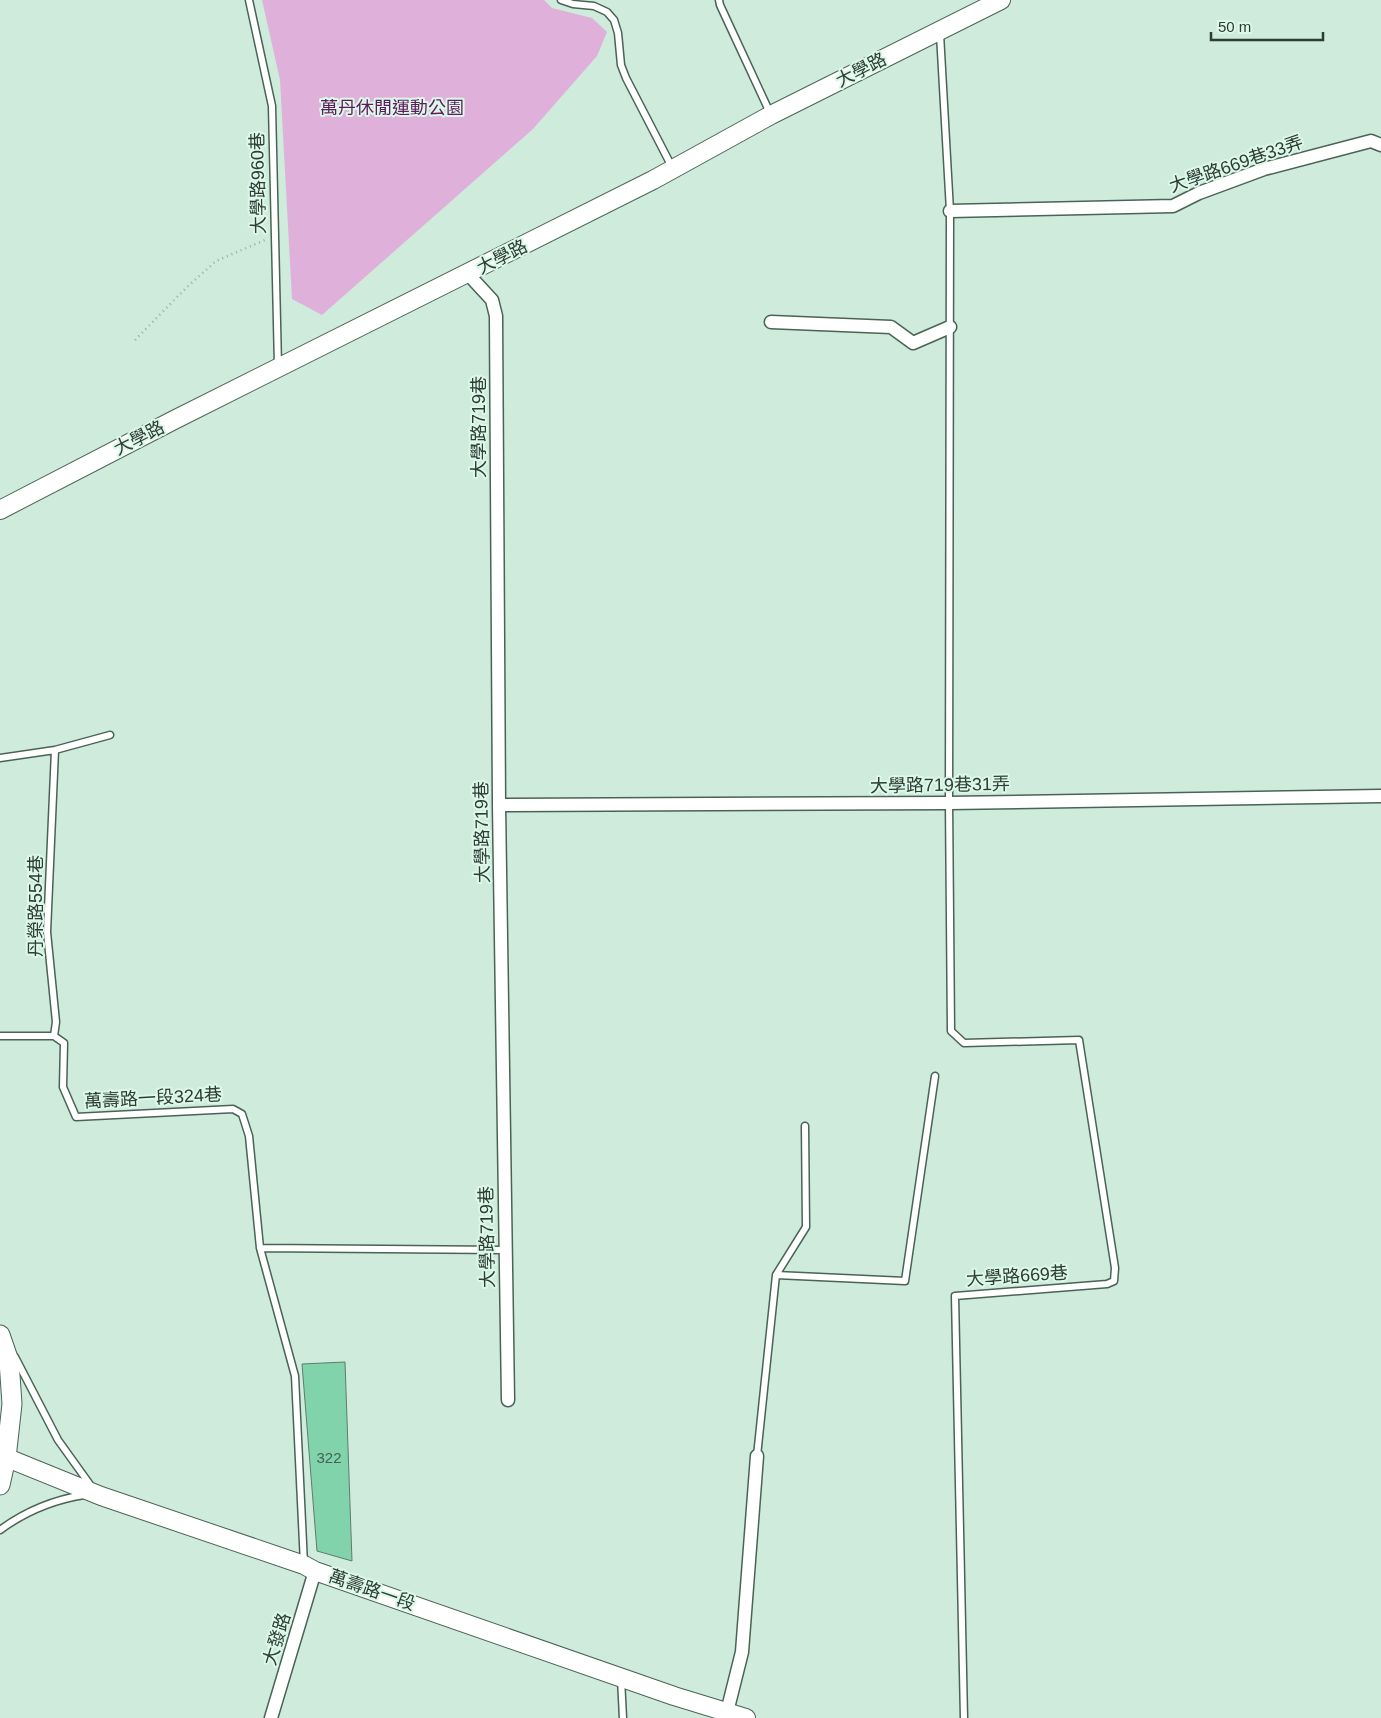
<svg xmlns="http://www.w3.org/2000/svg" width="1381" height="1718" font-family="Arial,'Noto Sans TC',sans-serif">
<style>
.green{fill:#dfb1da}
.building{fill:#81d3ac;stroke:#617b6d}
.lines{fill:none;stroke-linecap:round;stroke-linejoin:round}
.service-casing{stroke:#4a6356;stroke-width:9}
.minor-casing{stroke:#4a6356;stroke-width:15}
.secondary-casing{stroke:#4a6356;stroke-width:20}
.primary-casing{stroke:#4a6356;stroke-width:21}
.path{stroke:#98afa3;stroke-width:2.5;stroke-dasharray:1 4;stroke-linecap:butt}
.service{stroke:#fff;stroke-width:6}
.minor{stroke:#fff;stroke-width:12}
.secondary{stroke:#fff;stroke-width:18}
.primary{stroke:#fff;stroke-width:19}
.labels{text-anchor:middle;dominant-baseline:central;stroke-width:4;stroke-linejoin:round;paint-order:stroke}
.number-label{font-size:15px;fill:#446153}
.street-label{font-size:18px;fill:#2f3b35;stroke:#dbf8e9}
.park-label{font-size:18px;fill:#601b5d;stroke:#dbf8e9}
</style>
<rect width="100%" height="100%" fill="#ceebdc"/>
<path class="green" d="M262,0h282l8,8 40,10 15,14 -10,24 -64,73 -211,186 -30,-16 -12,-219z"/>
<path class="building" d="M345,1362l7,199 -35,-10 -15,-187z"/>
<g class="lines">
<defs>
<path id="service" d="M249,0l23,106 6,260
M561,0l12,4 21,2 13,6 7,8 4,13 3,32 5,13 46,89
M719,0l1,5 51,110
M940,34l10,177 -1,592 2,228 13,12 115,-3 36,228 -1,13 -7,3 -152,12 9,422
M0,758l55,-8 55,-15
M0,1036h54l2,-14 -9,-90 8,-182
M54,1036l10,7 -1,44 13,30 157,-8 9,5 7,22 11,112
M776,1275l30,-48 -1,-101
M15,1357l43,83 33,46
M757,1456l19,-181 129,6 30,-205
M0,1530c26,-19 52,-30 84,-35
M304,1564l-9,-188 -35,-128 245,2
M621,1679l2,39"/>
<path id="minor" d="M950,211l223,-5 26,-13 65,-24 107,-28 10,4
M468,274l24,26 4,16 3,489 9,595
M771,322l120,5 22,16 37,-16
M499,805l450,-2 432,-7
M727,1712l15,-60 15,-196
M271,1718l44,-147"/>
<path id="secondary" d="M0,510l174,-90 479,-240 118,-65 230,-115
M0,1455l101,41 203,69 11,6 359,125 72,22"/>
<path id="primary" d="M0,1335l9,26 3,43 -6,54 -6,27"/>
</defs>
<use href="#service" class="service-casing"/>
<use href="#minor" class="minor-casing"/>
<use href="#secondary" class="secondary-casing"/>
<use href="#primary" class="primary-casing"/>
<path class="path" d="M135,340l51,-52 30,-27 49,-21"/>
<use href="#service" class="service"/>
<use href="#minor" class="minor"/>
<use href="#secondary" class="secondary"/>
<use href="#primary" class="primary"/>
</g>
<g class="labels">
<g class="number-label">
<text x="329" y="1457">322</text>
</g>
<g class="street-label">
<text transform="translate(861 70) rotate(-27)">大學路</text>
<text transform="translate(1236 164) rotate(-19)">大學路669巷33弄</text>
<text transform="translate(258 183) rotate(-91)">大學路960巷</text>
<text transform="translate(502 257) rotate(-27)">大學路</text>
<text transform="translate(479 427) rotate(-90)">大學路719巷</text>
<text transform="translate(139 438) rotate(-27)">大學路</text>
<text transform="translate(940 785) rotate(-1)">大學路719巷31弄</text>
<text transform="translate(482 832) rotate(-91)">大學路719巷</text>
<text transform="translate(36 906) rotate(-90)">丹榮路554巷</text>
<text transform="translate(153 1098) rotate(-3)">萬壽路一段324巷</text>
<text transform="translate(487 1237) rotate(-91)">大學路719巷</text>
<text transform="translate(1017 1276) rotate(-4)">大學路669巷</text>
<text transform="translate(372 1590) rotate(19)">萬壽路一段</text>
<text transform="translate(277 1639) rotate(-73)">大發路</text>
</g>
<g class="park-label">
<text x="392" y="108">萬丹休閒運動公園</text>
</g>
</g>
<path d="M1211 32v8h112v-8" fill="none" stroke="#2f3b35" stroke-width="2.5"/>
<text x="1218" y="32" font-size="15" fill="#2f3b35" stroke="#dbf8e9" stroke-width="4" paint-order="stroke">50 m</text>
</svg>
